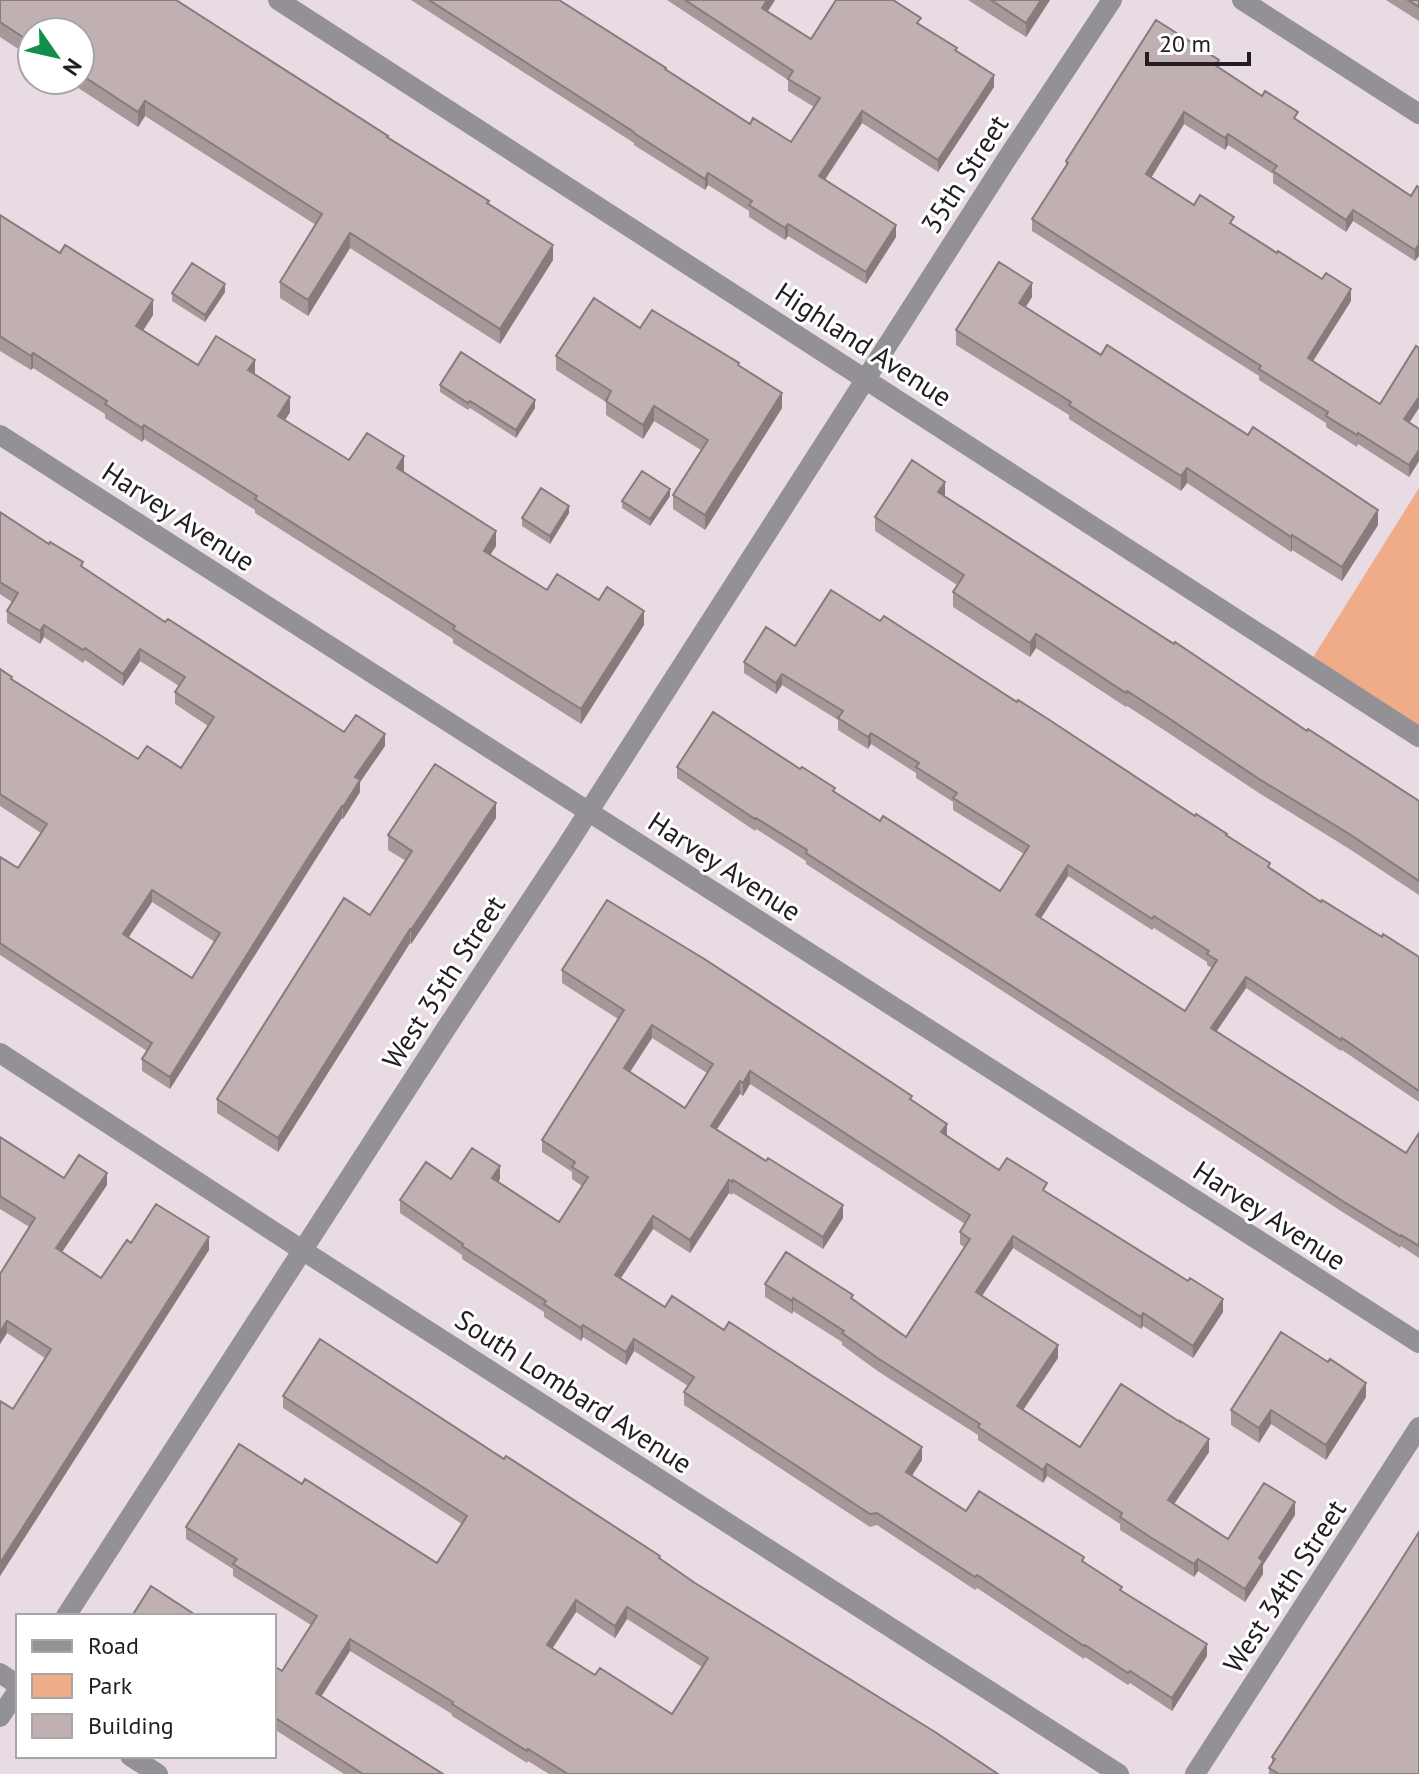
<svg xmlns="http://www.w3.org/2000/svg" width="1419" height="1774" font-family="'PT Sans',sans-serif">
<style>
.green{fill:#f0ac89}
.lines{fill:none;stroke-linecap:round;stroke-linejoin:round}
.minor{stroke:#939096;stroke-width:20}
.wall{fill:#a69798;fill-rule:evenodd}
.shaded-wall{fill:#877b7c}
.building{fill:#c1b0b1;stroke:#877b7c;stroke-width:2;fill-rule:evenodd}
.labels{text-anchor:middle;dominant-baseline:central;stroke-width:6;stroke-linejoin:round;paint-order:stroke}
.street-label{font-size:28px;fill:#221d20;stroke:#fff}
</style>
<rect width="100%" height="100%" fill="#e9dbe4"/>
<path class="green" d="M1419,488v239l-107,-68z"/>
<g class="lines">
<path class="minor" d="M278,0l1141,737
M1242,0l177,114
M0,435l1419,908
M0,1053l302,197 817,524
M66,1616l381,-589 117,-177 442,-690 106,-160
M0,1673l18,12
M0,1717l18,-27
M130,1756l28,18
M1195,1774l224,-347"/>
</g>
<path class="wall" d="M0,0l388,138 101,66 64,56 -53,84 -150,-96 -42,68 -28,-18v-16l36,-57 -171,-109 -7,11 -72,-47h14v-48h-48v26l-32,-21z
M411,0h148l191,124 41,18 23,-35 -26,-16v-11l-121,-80h108l-7,11 43,28 110,-14 36,26 37,36 -56,85 -76,-49 -37,57 71,57 -30,47 -78,-48 -3,4 -36,-23v-6l-41,-26 -3,5 -71,-45v-2z
M968,0h82l-24,37z
M1386,0h33v21z
M1219,68l192,128 6,-10 -2,75 -62,-40 -7,11 -73,-49v-9l-45,-29 -3,5 -41,-26 -33,54 43,27 40,21 117,75 -38,60 106,68v32l-10,16 -51,-33 -1,3 -31,-20v-4l-67,-43v-4l-227,-145v-12l34,-52v-6z
M0,215l153,100 -10,16 55,34 57,10 35,37 -5,8 64,40 55,11 -1,1 93,74 -6,9 57,35 52,10 45,25 -63,99 -128,-81v-4l-198,-126v-3l-111,-71 -2,3 -37,-24v-4l-72,-46 -2,2 -31,-19z
M225,292l-20,30 -33,-21v-8z
M1032,297l-7,10 353,218 -36,56 -50,-31 -1,2 -104,-69 -6,8 -112,-72v-4l-113,-70v-15z
M640,328l99,38 43,42 -77,122 -32,-21v-14l28,-45 -47,-29 -11,18 -37,-24v-13l-50,-32v-14z
M440,385l95,23 -19,30 -46,-30 -2,2 -28,-18z
M670,496l-20,30 -28,-18v-7z
M945,496l362,235 112,70v94l-68,-45 -92,-57 -98,-65 -34,-22 -1,1 -90,-59 -6,9 -77,-50v-15l4,-7 -82,-54v-14z
M0,512l165,110 179,110 41,14 -25,36v10l-17,27 -1,-1 -36,55 -136,216 -28,-18v-12l5,-8 -147,-96v-98l18,11 23,-35 -41,-27v-137l12,11 126,79 43,9 27,-42 -33,-22v-12l4,-6 -39,-25 -17,25 -38,-26 -2,3 -39,-26 -4,7 -33,-21v-12l5,-9 -12,-8zM152,902l63,40 -23,36 -64,-41z
M569,513l-19,31 -28,-18v-8z
M880,621l137,81 210,134 43,32 51,34 61,35 37,20v145l-77,-52 -1,1 -95,-63 -29,43 189,122 13,-20v125l-18,-12 -1,2 -56,-35 -125,-82 -413,-267v-3l-50,-32 -1,2 -78,-53v-11l158,25 45,29 120,70 24,-37 -71,-44v-8l-37,-24v-5l-45,-29 -3,5 -30,-19v-10l-56,-35 -6,9 -32,-21v-11zM1068,876l84,54 2,-2 53,34v3l5,3 -27,43 -144,-93z
M496,818l-85,126 -1,-1 -132,209 -61,-39v-14l153,-184 36,-54 -18,-11v-15z
M562,970l350,131 35,35 52,34 48,22 176,120 -30,46 -50,-32 -2,3 -128,-81 -31,48 76,62 -35,52 57,37 129,5 -35,52 54,35 67,-24 -32,50v9l-18,28 -47,-31 -4,6 -44,-28 -30,-19v-6l-73,-48 -4,7 -65,-43v-5l-99,-63 -37,-27v-3l-49,-31 -1,3 -27,-17v-13l88,15 53,38 59,-89 -5,-4v-12l5,-8 -215,-140 -7,12 -3,-2 -23,35 126,89 -20,31 -90,-56 -1,2 -3,-2 -39,60 -37,-24 -32,49 44,29 257,153 -11,16 55,35 118,52 123,93 -35,55 -42,-28 -2,2 -43,-28 -1,2 -107,-71 -2,2 -98,-65 -7,2 -186,-122v-13l4,-6 -54,-35 -8,14 -43,-28 -2,4 -37,-24v-5l-82,-53v-4l-62,-42v-13l51,-21h49l-2,3 61,40 23,-36 -10,-7v-7l-30,-20v-12l76,-121 -56,-36zM652,1038l55,35 -22,35 -55,-36z
M0,1137l64,41 43,7 -45,67 39,26 30,-35 78,7 -209,326v-175l13,8 32,-51 -38,-25 -7,11v-70l31,-46 -31,-19z
M1328,1362l38,35 -40,63 -55,-36 -12,19 -28,-18v-15z
M283,1396l221,63 191,124 303,191h-449l-21,-13 -1,2 -75,-47v-2l-102,-63 -29,45 122,78h-99l-70,-45v-63l8,5 29,-46 -78,-49v-7l-47,-30v-12l116,-43 135,79 25,-39 -179,-116zM576,1612l39,26 12,-19 75,48 -30,47 -77,-39 -43,-27z
M1377,1598l42,176h-150v-6l3,-4v-7z"/>
<path class="shaded-wall" d="M767,0h8l-13,20v-12z
M1041,0h9l-24,37v-14z
M994,75v12l-56,85v-12z
M145,101v15l-7,11v-15z
M862,111v12l-43,65v-12z
M1184,112v12l-38,62v-12z
M1228,134v11l-3,5v-12z
M708,173v12l-3,5v-11z
M1353,210v11l-7,11v-12z
M788,224v12l-3,4v-12z
M896,225v12l-30,47v-12z
M350,233v15l-42,68v-16z
M1419,244v12l-4,5v-11z
M553,245v15l-53,84v-15z
M1032,283v14l-13,21v-15z
M225,284v8l-20,30v-7z
M1351,289v12l-43,68v-11z
M153,300v15l-17,26v-15z
M33,353v15l-2,2v-14z
M255,360v15l-7,-5z
M782,393v15l-77,122v-15z
M290,397v15l-12,19v-15z
M1419,397v11l-15,23v-12z
M535,400v8l-19,30v-8z
M654,406v15l-11,18v-14z
M144,425v14l-2,3v-14z
M1419,450v11l-10,16v-12z
M404,456v15l-7,11v-14z
M1187,468v15l-6,8v-15z
M945,482v14l-7,-4z
M670,489v7l-20,30v-7z
M569,506v7l-19,31v-8z
M1378,510v15l-36,56v-14z
M496,531v15l-12,19v-14z
M1292,535v15l-1,2v-15z
M644,611v14l-63,99v-15z
M44,625v12l-4,7v-13z
M1036,634v14l-6,9v-14z
M140,649v12l-17,25v-12z
M782,674v11l-6,9v-11z
M871,733v11l-3,5v-12z
M385,734v12l-25,36v10l-17,27v-12l12,-30z
M496,803v15l-85,126v-14z
M342,806v12l-172,271v-12z
M1068,865v11l-32,50v-11z
M152,890v12l-29,44v-12z
M410,929v14l-132,209v-14z
M1246,977v11l-35,51v-11z
M652,1025v13l-28,43v-13z
M750,1071v13l-7,12v-13z
M740,1081v13l-29,44v-12z
M947,1124v12l-6,-4z
M500,1166v13l-8,12v-13z
M107,1173v12l-51,76v-13z
M729,1180v13l-39,60v-13z
M843,1205v13l-20,31v-12z
M653,1216v13l-38,58v-12z
M1013,1236v12l-37,57v-13z
M209,1237v13l-209,326v-13z
M793,1298v13l-1,3v-13z
M1223,1299v13l-30,46v-12z
M1143,1313v13l-2,3v-12z
M7,1321v12l-7,11v-12z
M583,1325v12l-2,4v-13z
M634,1339v12l-8,14v-13z
M1058,1345v13l-41,61v-13z
M1366,1383v14l-40,63v-15z
M1271,1410v14l-12,19v-15z
M1209,1439v13l-41,61v-13z
M922,1447v13l-16,25v-13z
M1047,1464v12l-4,7v-13z
M1295,1502v13l-32,50v9l-18,28v-13l14,-31z
M1198,1559v12l-4,6v-13z
M576,1600v12l-29,45v-12z
M627,1607v12l-12,19v-12z
M350,1639v12l-34,54v-12z
M1207,1644v12l-35,55v-13z"/>
<path class="building" d="M0,0h176l212,136 -1,1 102,64 -2,2 66,42 -53,84 -150,-96 -42,67 -28,-18 42,-68 -177,-113 -7,11 -58,-38v-42h-48v11l-32,-21z
M429,0h130l107,68 -1,1 85,55 3,-6 38,24 29,-44 -32,-19 5,-8 -108,-71h82l-5,8 49,31 25,-39h57l28,18 -4,5 40,25 -2,2 39,25 -56,85 -76,-49 -43,65 77,49 -30,47 -78,-48 -3,4 -36,-23 3,-4 -44,-28 -3,6 -71,-46v-1z
M991,0h50l-15,23z
M1408,0h11v7z
M1156,20l63,40 -4,5 47,31 3,-5 33,21 -4,6 117,78 6,-10 2,2v56l-4,6 -62,-40 -7,10 -73,-49 4,-5 -49,-32 -3,4 -41,-26 -38,62 48,31 6,-10 34,22 -4,6 47,30 1,-2 44,28 4,-6 25,16 -43,69 72,46 36,-58 3,2v49l-15,22 15,10v21l-10,15 -51,-32 -1,2 -31,-19 2,-4 -69,-43 2,-3 -229,-147 36,-56 -2,-2z
M0,215l60,38 5,-8 88,55 -17,26 62,39 18,-29 39,24 -7,10 42,27 -12,19 71,44 18,-27 37,23 -7,12 99,63 -12,20 63,39 10,-16 42,26 8,-13 37,24 -63,98 -128,-80 2,-3 -200,-127 2,-3 -113,-71 -2,3 -37,-24 2,-3 -74,-48 -2,3 -31,-20z
M999,262l33,21 -13,20 82,52 6,-10 141,90 5,-8 125,83 -36,57 -50,-32 -1,2 -104,-69 -6,8 -112,-71 2,-3 -115,-72z
M192,263l33,21 -20,31 -33,-22z
M594,298l46,30 12,-18 87,53 -1,2 44,28 -77,122 -32,-20 35,-55 -54,-34 -11,19 -37,-24 5,-10 -55,-35z
M461,352l74,48 -19,30 -46,-29 -2,2 -28,-18z
M912,460l33,22 -7,10 236,152 1,-2 132,89 1,-2 111,72v80l-68,-46 -92,-56 -98,-66 -34,-22 -1,2 -90,-59 -6,9 -77,-51 11,-17 -89,-58z
M642,471l28,18 -20,30 -28,-18z
M541,488l28,18 -19,30 -28,-18z
M0,512l49,32 1,-2 33,20 -2,4 84,56 3,-3 176,113 12,-17 29,19 -30,43 5,3 -17,27 -1,-1 -36,55 -136,216 -28,-18 10,-16 -152,-100v-86l18,11 29,-44 -47,-30v-125l12,8 -1,2 127,80 9,-13 34,22 33,-51 -39,-25 10,-15 -45,-28 -17,25 -38,-26 -2,2 -39,-25 -4,6 -33,-20 11,-18 -18,-11zM152,890l68,43 -28,45 -69,-44z
M831,590l49,31 4,-5 133,86 1,-2 30,19 147,97 1,-2 31,20 -1,1 44,28 -2,4 53,35 1,-2 60,37 1,-3 36,23v134l-77,-53 -1,2 -95,-63 -35,51 195,125 13,-20v113l-18,-11 -1,1 -56,-34 -125,-82 -413,-267 1,-3 -51,-32 -1,1 -78,-52 36,-55 87,57 2,-2 33,21 -2,3 47,30 3,-5 117,75 29,-45 -76,-48 4,-5 -41,-26 3,-4 -48,-30 -3,4 -30,-19 5,-7 -61,-37 -6,9 -32,-21 22,-35 29,19zM1068,865l84,54 2,-3 55,35 -2,3 10,6 -32,51 -149,-96z
M435,764l61,39 -85,127 -1,-1 -132,209 -61,-39 127,-201 26,17 42,-64 -24,-16z
M607,900l99,60 206,136 -2,3 37,25 -6,8 58,38 8,-12 40,25 -4,7 145,91 2,-3 33,21 -30,47 -50,-33 -2,4 -128,-81 -37,56 82,53 -41,61 63,41 41,-63 59,38v-1l29,18 -41,61 60,39 36,-56 31,19 -36,56 4,3 -18,28 -47,-30 -4,5 -44,-27 -30,-20 2,-4 -75,-49 -4,6 -65,-43 2,-3 -101,-65 -37,-26 2,-2 -51,-33 -1,3 -27,-17 21,-32 67,43 -2,3 55,39 64,-98 -10,-7 10,-17 -220,-144 -7,12 -3,-2 -29,45 55,35 2,-3 75,47 -20,32 -90,-57 -1,2 -3,-2 -39,60 -37,-24 -38,59 50,32 7,-11 52,34 5,-8 193,125 -16,25 60,39 13,-20 105,66 -2,4 40,26 -2,3 87,54 -35,54 -42,-27 -2,2 -43,-28 -1,1 -107,-71 -2,2 -98,-64 -7,1 -186,-122 10,-15 -60,-38 -8,13 -43,-27 -2,3 -37,-24 2,-3 -84,-55 1,-2 -63,-44 26,-38 25,17 21,-31 28,18 -8,12 67,44 29,-45 -16,-10 3,-5 -33,-22 82,-130 -62,-40zM652,1025l61,39 -28,44 -61,-40z
M0,1137l64,41 15,-23 28,18 -51,75 45,30 26,-38 4,3 25,-39 53,33 -209,326v-162l13,8 38,-60 -44,-28 -7,11v-58l35,-56 -35,-22z
M1281,1332l47,30 2,-3 36,24 -40,62 -55,-35 -12,18 -28,-18z
M320,1339l184,120 2,-3 154,100 -1,2 36,25 240,149 63,42h-430l-40,-25 -1,2 -75,-47 1,-2 -103,-63 -34,54 127,81h-80l-89,-57v-51l8,5 35,-55 -84,-52 4,-5 -51,-32 53,-83 63,40 3,-5 132,84 30,-47 -184,-120zM576,1600l39,26 12,-19 81,51 -36,56 -72,-46 -5,7 -48,-30z
M1419,1532v242h-140l-10,-6 6,-9 -3,-2 105,-159z
M151,1586l46,30h-65z"/>
<g class="labels">
<g class="street-label">
<text transform="translate(964 174) rotate(-57)">35th Street</text>
<text transform="translate(864 344) rotate(33)">Highland Avenue</text>
<text transform="translate(179 516) rotate(33)">Harvey Avenue</text>
<text transform="translate(725 866) rotate(33)">Harvey Avenue</text>
<text transform="translate(443 982) rotate(-57)">West 35th Street</text>
<text transform="translate(1270 1215) rotate(33)">Harvey Avenue</text>
<text transform="translate(574 1391) rotate(33)">South Lombard Avenue</text>
<text transform="translate(1284 1586) rotate(-57)">West 34th Street</text>
</g>
</g>
<rect x="16" y="1614" width="260" height="144" fill="#ffffff" stroke="#a7a5a6" stroke-width="2"/>
<rect x="32" y="1640" width="40" height="12" fill="#939096" stroke="#a7a5a6" stroke-width="2"/>
<text x="88" y="1654" font-size="24" fill="#221d20">Road</text>
<rect x="32" y="1674" width="40" height="24" fill="#f0ac89" stroke="#a7a5a6" stroke-width="2"/>
<text x="88" y="1694" font-size="24" fill="#221d20">Park</text>
<rect x="32" y="1714" width="40" height="24" fill="#c1b0b1" stroke="#a7a5a6" stroke-width="2"/>
<text x="88" y="1734" font-size="24" fill="#221d20">Building</text>
<g transform="translate(56 56) rotate(124)"><circle r="38" fill="#ffffff" stroke="#a7a5a6" stroke-width="2"/>
<path d="M0-6L14 30L0 20L-14 30Z" fill="#118e4a"/>
<text y="-12" font-size="22" font-weight="bold" text-anchor="middle" fill="#221d20">N</text>
</g>
<path d="M1147 52v12h102v-12" fill="none" stroke="#221d20" stroke-width="4"/>
<text x="1159" y="52" font-size="24" fill="#221d20" stroke="#ffffff" stroke-width="6" paint-order="stroke">20 m</text>
</svg>
